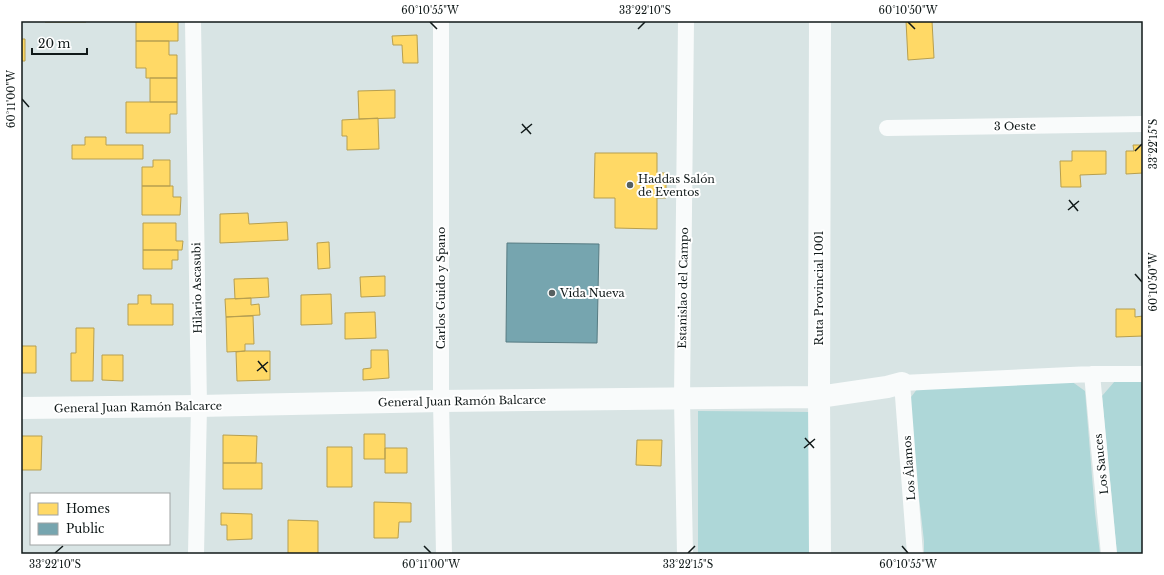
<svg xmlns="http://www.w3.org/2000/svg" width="1164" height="575" font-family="'Libre Baskerville',serif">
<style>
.green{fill:#aed7d8}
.homes{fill:#ffd966;stroke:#b79f4f}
.public{fill:#76a5af;stroke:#577b82}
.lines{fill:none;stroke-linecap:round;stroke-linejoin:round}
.street{stroke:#f9fbfb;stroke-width:16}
.secondary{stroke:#f9fbfb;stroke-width:22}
.ticks{fill:none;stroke:#101919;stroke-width:1.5}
.poi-dot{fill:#566060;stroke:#fff;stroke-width:1.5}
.labels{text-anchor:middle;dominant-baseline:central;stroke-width:4;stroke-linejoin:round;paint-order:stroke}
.street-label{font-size:11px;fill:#101919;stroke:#fff}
.poi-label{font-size:11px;fill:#101919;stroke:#fff;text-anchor:start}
.neatline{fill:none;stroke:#101919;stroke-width:1.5}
.ticks-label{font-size:10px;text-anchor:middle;fill:#101919}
</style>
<rect width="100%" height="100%" fill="#d8e4e4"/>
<path class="green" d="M1071,381l14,10 10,122 5,41h-176v-13l-16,-140 13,-17z
M1115,381h28v173h-26l-15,-158z
M698,411l112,1 -1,142h-111z"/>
<path class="homes" d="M45,21h41v1h-41z
M136,21h42v20h-42z
M906,21h26l2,37 -26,2z
M417,35l1,28h-15l-1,-18h-9l-1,-9z
M21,39h4v22h-4z
M136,41h33v14h8v23h-31v-10h-10z
M150,78h27v24h-27z
M395,90v28l-36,1 -1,-28z
M126,102h51v12h-7v19h-44z
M378,118l1,31 -32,1v-14h-5v-16z
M85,137h21v8h37v14h-71v-14h13z
M1133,145h10v28l-17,1v-23h8z
M1072,151h34v23l-26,1 1,12h-20l-1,-26h12z
M595,153h62v20h9v25h-9v31l-42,-1v-30h-21z
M153,160h17v26h-28v-19h11z
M142,186h31v11h8l-1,18h-38z
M248,213l1,11 38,-2 1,18 -68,3v-29z
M143,223h33v18h7l-1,9h-39z
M329,242l1,26 -12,1 -1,-26z
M143,250h35v10h-6v9h-29z
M385,276v20l-24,1 -1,-20z
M268,278l1,19 -34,2 -1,-20z
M331,294l1,30 -31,1v-30z
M138,295h13v9h22v21h-45v-21h10z
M251,298v7l8,-1 1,11 -34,2 -1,-18z
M1116,309h19v8l8,-1v20l-27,1z
M375,312l1,26 -31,1v-26z
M253,316l1,28h-9v7l-18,1 -1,-35z
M76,328h18l-1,53h-22v-28h5z
M21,346h15v27h-15z
M371,350h17l1,28 -26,2v-11l8,-1z
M245,351h25v29l-33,1 -1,-29z
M102,355h21v26l-21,-1z
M364,434h21v25h-21z
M223,435l34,1 -1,27h-33z
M21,436h21l-1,34h-20z
M637,440h25l-1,26 -25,-1z
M327,447h25v40h-25z
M385,448h22v25h-22z
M223,463h39v26h-39z
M374,502l37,1v19h-12l-1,16h-24z
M221,513l31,1v25l-25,1v-15h-6z
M288,520l30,1v33h-30z"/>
<path class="public" d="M507,243l92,1 -2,99 -91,-1z"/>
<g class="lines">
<path class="street" d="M193,21l6,385 -3,148
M441,21v380l3,153
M887,128l256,-4
M1092,374l17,180
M685,554l-3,-155 4,-378
M915,554l-13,-171 190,-9h51"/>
<path class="secondary" d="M820,21l-1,376 1,157
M21,408l178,-2 242,-5 378,-4 68,-10 15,-4"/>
</g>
<path class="ticks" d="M430,22l7,7M908,22l7,7M638,29l7,-7M22,99l7,8M522,124l9,10M521,133l11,-9M1135,151l7,-7M1069,200l9,11M1068,210l11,-9M1135,274l7,8M258,361l9,11M257,371l11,-9M805,438l9,10M804,448l11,-9M424,546l7,7M902,546l6,7M55,553l8,-7M688,553l7,-7"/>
<g class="poi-dot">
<circle cx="630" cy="185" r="4"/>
<circle cx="552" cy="293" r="4"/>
</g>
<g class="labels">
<g class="street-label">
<text transform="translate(1015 126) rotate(-1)">3 Oeste</text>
<text transform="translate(197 288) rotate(-91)">Hilario Ascasubi</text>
<text transform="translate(441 288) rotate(-90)">Carlos Guido y Spano</text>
<text transform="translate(683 288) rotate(-89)">Estanislao del Campo</text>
<text transform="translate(819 288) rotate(-90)">Ruta Provincial 1001</text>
<text transform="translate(462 401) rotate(-1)">General Juan Ramón Balcarce</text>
<text transform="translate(138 407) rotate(-1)">General Juan Ramón Balcarce</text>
<text transform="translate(1101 464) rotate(-96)">Los Sauces</text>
<text transform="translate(909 468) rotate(-94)">Los Álamos</text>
</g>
<g class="poi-label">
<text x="638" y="179">Haddas Salón<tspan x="638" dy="13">de Eventos</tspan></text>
<text x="560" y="293">Vida Nueva</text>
</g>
</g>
<rect width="1164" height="575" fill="none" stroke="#ffffff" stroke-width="44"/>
<rect x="30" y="493" width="140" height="52" fill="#ffffff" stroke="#9fa3a3"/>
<rect x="38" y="503" width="20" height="12" fill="#ffd966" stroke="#9fa3a3"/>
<text x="66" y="513" font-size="12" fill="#101919">Homes</text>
<rect x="38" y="523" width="20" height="12" fill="#76a5af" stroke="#9fa3a3"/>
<text x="66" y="533" font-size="12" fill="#101919">Public</text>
<path d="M32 48v6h55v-6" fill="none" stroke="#101919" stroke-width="2"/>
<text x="38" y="48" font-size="12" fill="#101919" stroke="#ffffff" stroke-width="3" paint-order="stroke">20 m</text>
<rect x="22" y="22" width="1120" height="531" class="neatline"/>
<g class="ticks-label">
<text x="430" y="14">60°10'55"W</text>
<text x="645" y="14">33°22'10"S</text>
<text x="908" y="14">60°10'50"W</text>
<text transform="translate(11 99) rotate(-90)" y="4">60°11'00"W</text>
<text transform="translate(1153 144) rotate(-90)" y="4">33°22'15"S</text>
<text transform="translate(1153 282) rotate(-90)" y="4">60°10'50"W</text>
<text x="55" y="568">33°22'10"S</text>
<text x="431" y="568">60°11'00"W</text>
<text x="688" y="568">33°22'15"S</text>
<text x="908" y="568">60°10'55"W</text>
</g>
</svg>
